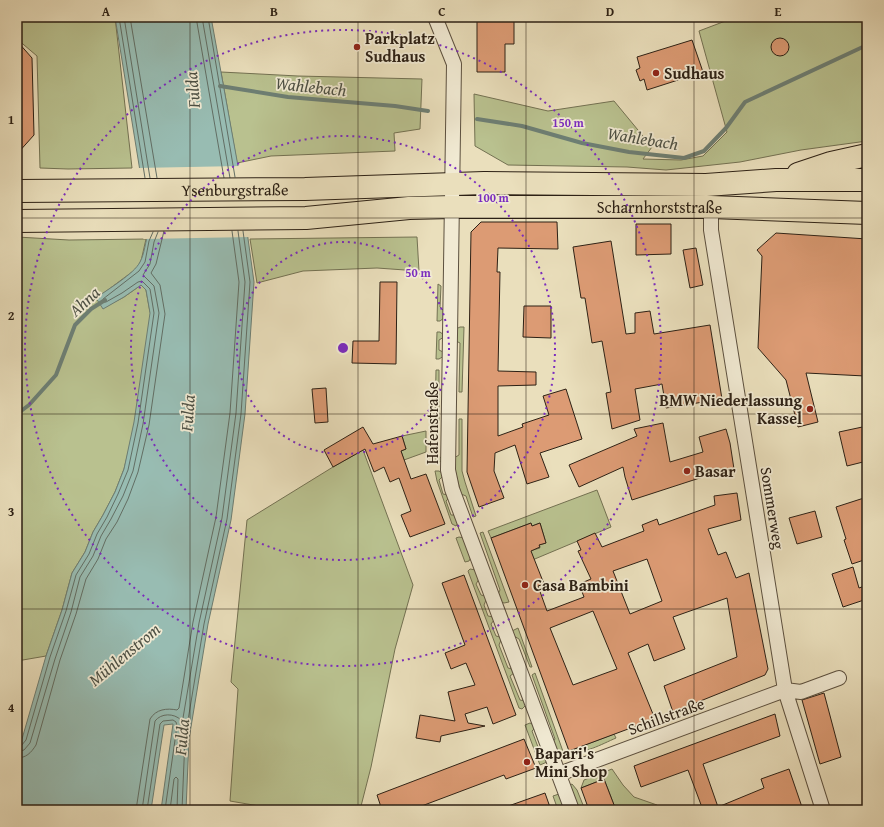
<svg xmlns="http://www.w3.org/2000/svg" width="884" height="827" font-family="'Gentium Book Plus',serif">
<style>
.green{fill:#b9c18f;stroke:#737152}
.water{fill:#98bcb2;stroke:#6d7e73}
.pier{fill:#eadfbc}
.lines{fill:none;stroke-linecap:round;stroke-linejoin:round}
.shore{stroke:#626e64;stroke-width:1}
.stream{stroke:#6d7e73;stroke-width:4}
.building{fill:#dc9b74;stroke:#2d2115;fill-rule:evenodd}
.minor-casing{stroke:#5c503f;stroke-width:16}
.primary-casing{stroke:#2d2115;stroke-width:24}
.minor{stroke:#f1ead3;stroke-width:14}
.primary{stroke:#eadfbc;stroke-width:22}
.grid{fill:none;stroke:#2d2115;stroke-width:1;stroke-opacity:0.55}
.ring{fill:none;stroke:#7b2cbf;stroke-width:2;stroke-dasharray:2 4}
.poi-dot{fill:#8f2418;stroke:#f1ead3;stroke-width:1.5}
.labels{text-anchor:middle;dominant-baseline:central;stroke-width:3.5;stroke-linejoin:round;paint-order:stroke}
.poi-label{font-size:16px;font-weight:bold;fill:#2d2115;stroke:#f1ead3;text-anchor:start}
.street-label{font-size:16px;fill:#2d2115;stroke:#f1ead3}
.water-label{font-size:17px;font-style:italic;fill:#4d5044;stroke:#f1ead3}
.centre{fill:#7b2cbf;stroke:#f1ead3;stroke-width:2}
.ring-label{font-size:12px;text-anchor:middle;font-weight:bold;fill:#7b2cbf;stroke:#f1ead3;stroke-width:3.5;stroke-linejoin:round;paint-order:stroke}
.neatline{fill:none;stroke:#2d2115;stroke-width:1.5}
.grid-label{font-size:13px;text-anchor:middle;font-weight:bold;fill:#2d2115}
</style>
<rect width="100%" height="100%" fill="#eadfbc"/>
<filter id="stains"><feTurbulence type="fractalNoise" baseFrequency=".005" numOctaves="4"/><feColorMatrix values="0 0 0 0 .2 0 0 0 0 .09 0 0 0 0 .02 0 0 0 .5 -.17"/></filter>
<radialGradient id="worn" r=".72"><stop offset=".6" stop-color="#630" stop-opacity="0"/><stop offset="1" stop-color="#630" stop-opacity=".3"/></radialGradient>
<path class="green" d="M17,17h98l17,151 -64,1 -28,-1 -3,-112 -20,-17z
M736,17h131v124l-66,9 -61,12 -74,8 -39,-3 -119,-2 -33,-19 -1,-52 74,17 66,-10 38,46 -9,12 38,1 22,-4 24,-24 -28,-101z
M221,72l77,4 124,3 -2,50 -26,4 1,18 -124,5 -34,7z
M17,237l52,3 77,-1 -5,22 -5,8 -39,29 6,10 21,-11 17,-12 5,5 4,22 2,3 -12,90 -16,64 -9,23 -12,23 -10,17 -8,20 -13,21 -10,37 -16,46 -29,5z
M417,237l2,34 -42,-3 -74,3 -46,12 -7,-44z
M438,284l3,2 -1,21 4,4v7l-4,3h-3z
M460,327h4l-2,65h-3l1,-49 -4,-2v-12z
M437,332h3l4,3v2l-5,3v10l4,2 1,4 -5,3h-3z
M436,370h3v51h-4z
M459,419h3v52l3,11 11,34 -3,1 -7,-21 -5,-2 -6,-24 -1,-12 5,-3z
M426,431v21l-22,8 -3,-9 5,-2 -4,-13z
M435,431h3l-1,25 5,2v3l-7,2z
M363,450l50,135 -18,64 -24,118 -11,43h-101v-4l-29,-5 8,-112 -7,-7 16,-162 86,-53z
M435,471h4l3,2 1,3 -4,4 4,14 5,1 1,3 -3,3 5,14h4l3,8 -2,3 -4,-2 -15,-43z
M597,490l14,37 -81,34 -11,-7 21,-6 -1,-3 7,-2 -6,-20 -8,3 -1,-3 -40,15 -3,-7z
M483,532l26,70 -5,1 -3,-1 -3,-8 2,-4 -20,-57z
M459,537l5,1 7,19 -2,4 -4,1 -9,-24z
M470,569l6,1 3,9 -3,5 5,11 4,1 1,4 -2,5 4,11 5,1 1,3 -3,4 5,12 4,1 1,3 -2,5 9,23 4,1 2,4 -4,3 10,24 5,1 1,4 -4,4 -3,-1 -51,-137z
M518,628l14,39h-2l-11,-28 -5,-3 -2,-5z
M535,673l30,84 -7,2 -6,-16 3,-4 -23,-64z
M530,723l4,2 1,3 -3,3 6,16 5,3 4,12 -7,3 -15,-40z
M614,734l2,4c-14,6 -33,17 -47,13z
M612,769l11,16 11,12 23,8 1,5h-42l-12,-31 -23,9 3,-8z
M572,784l5,6 8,20h-8l-9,-24z
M559,794l7,16h-8l-5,-14z"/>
<path class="water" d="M115,17h96l27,149 16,116 -9,132 -14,106 -23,104 -19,115 -3,71h-25l12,-86 -9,1 -13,85h-134v-65l5,-6 24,-83 16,-46 10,-37 13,-21 8,-20 10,-17 12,-23 9,-23 10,-47 16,-109 -4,-23 -5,-5 -17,12 -21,12 -7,-11c12,-9 38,-24 44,-36 5,-9 5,-21 9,-30l-9,-61z"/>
<path class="pier" d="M240,166l10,71 -107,2 4,-7 -10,-64z"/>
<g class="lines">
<path class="shore" d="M119,17l26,161
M124,17l26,161
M130,17l27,161
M196,17l28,161
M202,17l28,161
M208,17l27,160
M17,747l4,-1 5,-6 24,-83 16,-46 10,-36 13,-21 8,-20 10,-17 11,-23 10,-24 10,-47 16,-110 -4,-24 -8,-8 -4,1 -16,11 -16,9h-2l-1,-3 36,-28 6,-9 4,-21 4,-9
M17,752l7,-2 6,-7 25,-84 16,-47 9,-35 13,-21 8,-20 10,-17 12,-23 10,-25 10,-47 16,-111 -5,-27 -11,-11 7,-11 4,-22 4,-10
M17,758c9,0 14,-5 19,-13l24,-85 16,-46 10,-35 12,-20 8,-20 11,-17 11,-23 10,-27 11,-47 16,-111 -5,-29 -9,-12 5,-9 8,-33
M136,810l14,-91c6,-10 17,-11 27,-9l2,-2 14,-86 23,-105 14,-104 9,-131 -7,-51
M142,810l13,-89c6,-8 19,-8 26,-1l2,-2 16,-95 23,-105 14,-105 9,-131 -7,-51
M147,810l13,-86 3,-3 10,-1 3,2 1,4 -12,84
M170,810l4,-31 2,-2 2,2 -1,31
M182,810l3,-72 19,-114 23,-105 14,-105 9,-132 -7,-51"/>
<path class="stream" d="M220,86l68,11 107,9 33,5
M477,119l45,7 60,17 47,9 55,6 20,-7 22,-23 19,-26 122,-57
M17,414l12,-9 27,-30 19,-50 16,-16 14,-9"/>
</g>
<path class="building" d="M477,17h37v27h-9v28h-28z
M771 47a9 9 0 1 1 18 0a9 9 0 1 1-18 0Z
M692,40l11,32 -56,18 -3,-11 -4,2 -4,-11 4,-2 -3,-11z
M17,41l15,17 2,77 -17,19z
M481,222h76l1,27 -60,-1 -1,24h3l-2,99 38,1v13l-38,1v50l25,-9 -1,-3 27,-9 -6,-19 23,-7 16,50 -42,14 9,24 -22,7 -12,-39 -20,8 -1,18 10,27 -25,9 -12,-35 4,-240z
M636,224h35v30l-35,1z
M776,233l91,6v121h-2v16l-59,-3 12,49 -20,5 -12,-47 -28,-32 4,-92 -5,-6z
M611,241l15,93 9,-1v-20l15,-2 4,23 56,-9 12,74 -56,9 -4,-24 -27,5 5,31 -28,9 -6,-36 5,-1 -9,-51 -10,2 -7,-45h-4l-8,-51z
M696,248l7,37 -13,3 -7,-38z
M380,282h17l-1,82 -44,-1 1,-22h26z
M524,306h27v32l-28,-1z
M326,388l2,34 -13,1 -3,-34z
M663,423l7,39 33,-10 -4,-15 27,-8 4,14 4,26 -22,5 -80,26 -7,-23 -2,-10 -44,20 -10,-22 68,-29 -3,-7z
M867,426v35l-20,5 -8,-34z
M363,427l10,17 29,-8 4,13 -5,2 10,28 15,-5 19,50 -35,13 -9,-22 10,-4 -12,-33 -9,4 -6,-15 -10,5 -9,-23 -32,18 -9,-17z
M737,493l4,27 -33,9 10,26 8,-3 10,26 13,-5 19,96 -3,6 -92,37 -9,-26 73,-29 -10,-59 -54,19 12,32 -31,12 -6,-17 -20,9 27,66 -86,32 -78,-213 40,-15 1,3 8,-3 6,20 -7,2 1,2 -9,4 13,33 -6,2 9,25 37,-14 -5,-13 12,-5 -13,-28 3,-1 -4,-9 18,-8 7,14 42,-16 -2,-6 15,-6 2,6 56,-20 -1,-9zM647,559l15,42 -32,13 -17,-43zM593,611l24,58 -44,16 -23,-57z
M867,497v62l-15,5 -8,-24 2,-1 -10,-32z
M815,511l7,26 -25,7 -8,-26z
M853,567l6,21 8,-3v14l-24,8 -11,-33z
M464,575l52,140 -23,9 -6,-17 -22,7 3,9 17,3 -44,10 -1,6 -24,-4 4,-23 35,6 -7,-29 27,-7 -9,-22 -15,6 -6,-16 20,-8 -23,-62z
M824,693l17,64 -21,7 -18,-64z
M775,714l5,22 -77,28 15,43 46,-19 -3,-9 28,-10 14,41h-100l-15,-40 -47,17 -7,-21z
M524,739l12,29 -30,11 -2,-4 -93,35h-29l-5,-15z
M604,779l12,31h-27l-8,-22z
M545,793l6,17h-50l-1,-1z"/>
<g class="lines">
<defs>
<path id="minor" d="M435,17l19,47 -6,406 4,19 120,321
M711,207v23l74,460 38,120
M559,774l226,-84 16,2 38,-14"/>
<g id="primary">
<path d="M798,174l33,-11 36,-8"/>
<path id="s1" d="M17,191l288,-2 179,-6 222,2 70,-5h91"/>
<path id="s2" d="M17,221l289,-3 103,-10 43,-1h259l156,6"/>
</g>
</defs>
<use href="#minor" class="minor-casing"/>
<use href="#primary" class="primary-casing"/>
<use href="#minor" class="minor"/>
<use href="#primary" class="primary"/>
</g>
<path class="grid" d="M190,17v793M358,17v793M526,17v793M694,17v793M17,218h850M17,414h850M17,609h850"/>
<g class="ring">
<circle cx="343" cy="348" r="106"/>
<circle cx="343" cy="348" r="212"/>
<circle cx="343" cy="348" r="318"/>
</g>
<g class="poi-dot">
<circle cx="357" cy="47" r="4"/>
<circle cx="656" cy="73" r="4"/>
<circle cx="810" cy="409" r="4"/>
<circle cx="687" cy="471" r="4"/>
<circle cx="525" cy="585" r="4"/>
<circle cx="527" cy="762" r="4"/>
</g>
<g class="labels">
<g class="poi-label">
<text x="365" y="38">Parkplatz<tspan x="365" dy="18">Sudhaus</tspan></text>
<text x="664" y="73">Sudhaus</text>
<text x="802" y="400" text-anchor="end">BMW Niederlassung<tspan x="802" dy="18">Kassel</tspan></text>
<text x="695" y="471">Basar</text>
<text x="533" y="585">Casa Bambini</text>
<text x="535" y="753">Bapari's<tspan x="535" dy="18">Mini Shop</tspan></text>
</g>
<g class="street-label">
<text stroke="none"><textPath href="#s1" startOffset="218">Ysenburgstraße</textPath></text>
<text stroke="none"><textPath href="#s2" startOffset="643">Scharnhorststraße</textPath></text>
<text transform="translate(432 423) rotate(-90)">Hafenstraße</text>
<text transform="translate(773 508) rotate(81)">Sommerweg</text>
<text transform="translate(666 716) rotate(-20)">Schillstraße</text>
</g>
<g class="water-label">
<text transform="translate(311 86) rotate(6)">Wahlebach</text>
<text transform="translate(192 90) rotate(-95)">Fulda</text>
<text transform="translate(643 138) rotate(9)">Wahlebach</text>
<text transform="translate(84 301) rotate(-43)">Ahna</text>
<text transform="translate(187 413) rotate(-86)">Fulda</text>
<text transform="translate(124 654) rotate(-40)">Mühlenstrom</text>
<text transform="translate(181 737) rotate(-85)">Fulda</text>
</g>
</g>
<circle cx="343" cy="348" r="6" class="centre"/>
<g class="ring-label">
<text x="568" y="127">150 m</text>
<text x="493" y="202">100 m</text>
<text x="418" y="277">50 m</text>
</g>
<rect width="884" height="827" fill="none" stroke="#eadfbc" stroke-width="44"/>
<rect x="22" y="22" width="840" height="783" class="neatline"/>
<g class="grid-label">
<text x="106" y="16">A</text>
<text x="274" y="16">B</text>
<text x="442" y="16">C</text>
<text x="610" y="16">D</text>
<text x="778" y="16">E</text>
<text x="11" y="124">1</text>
<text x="11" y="320">2</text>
<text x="11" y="516">3</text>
<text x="11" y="712">4</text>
</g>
<rect width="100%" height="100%" filter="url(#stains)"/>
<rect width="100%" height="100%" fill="url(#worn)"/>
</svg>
